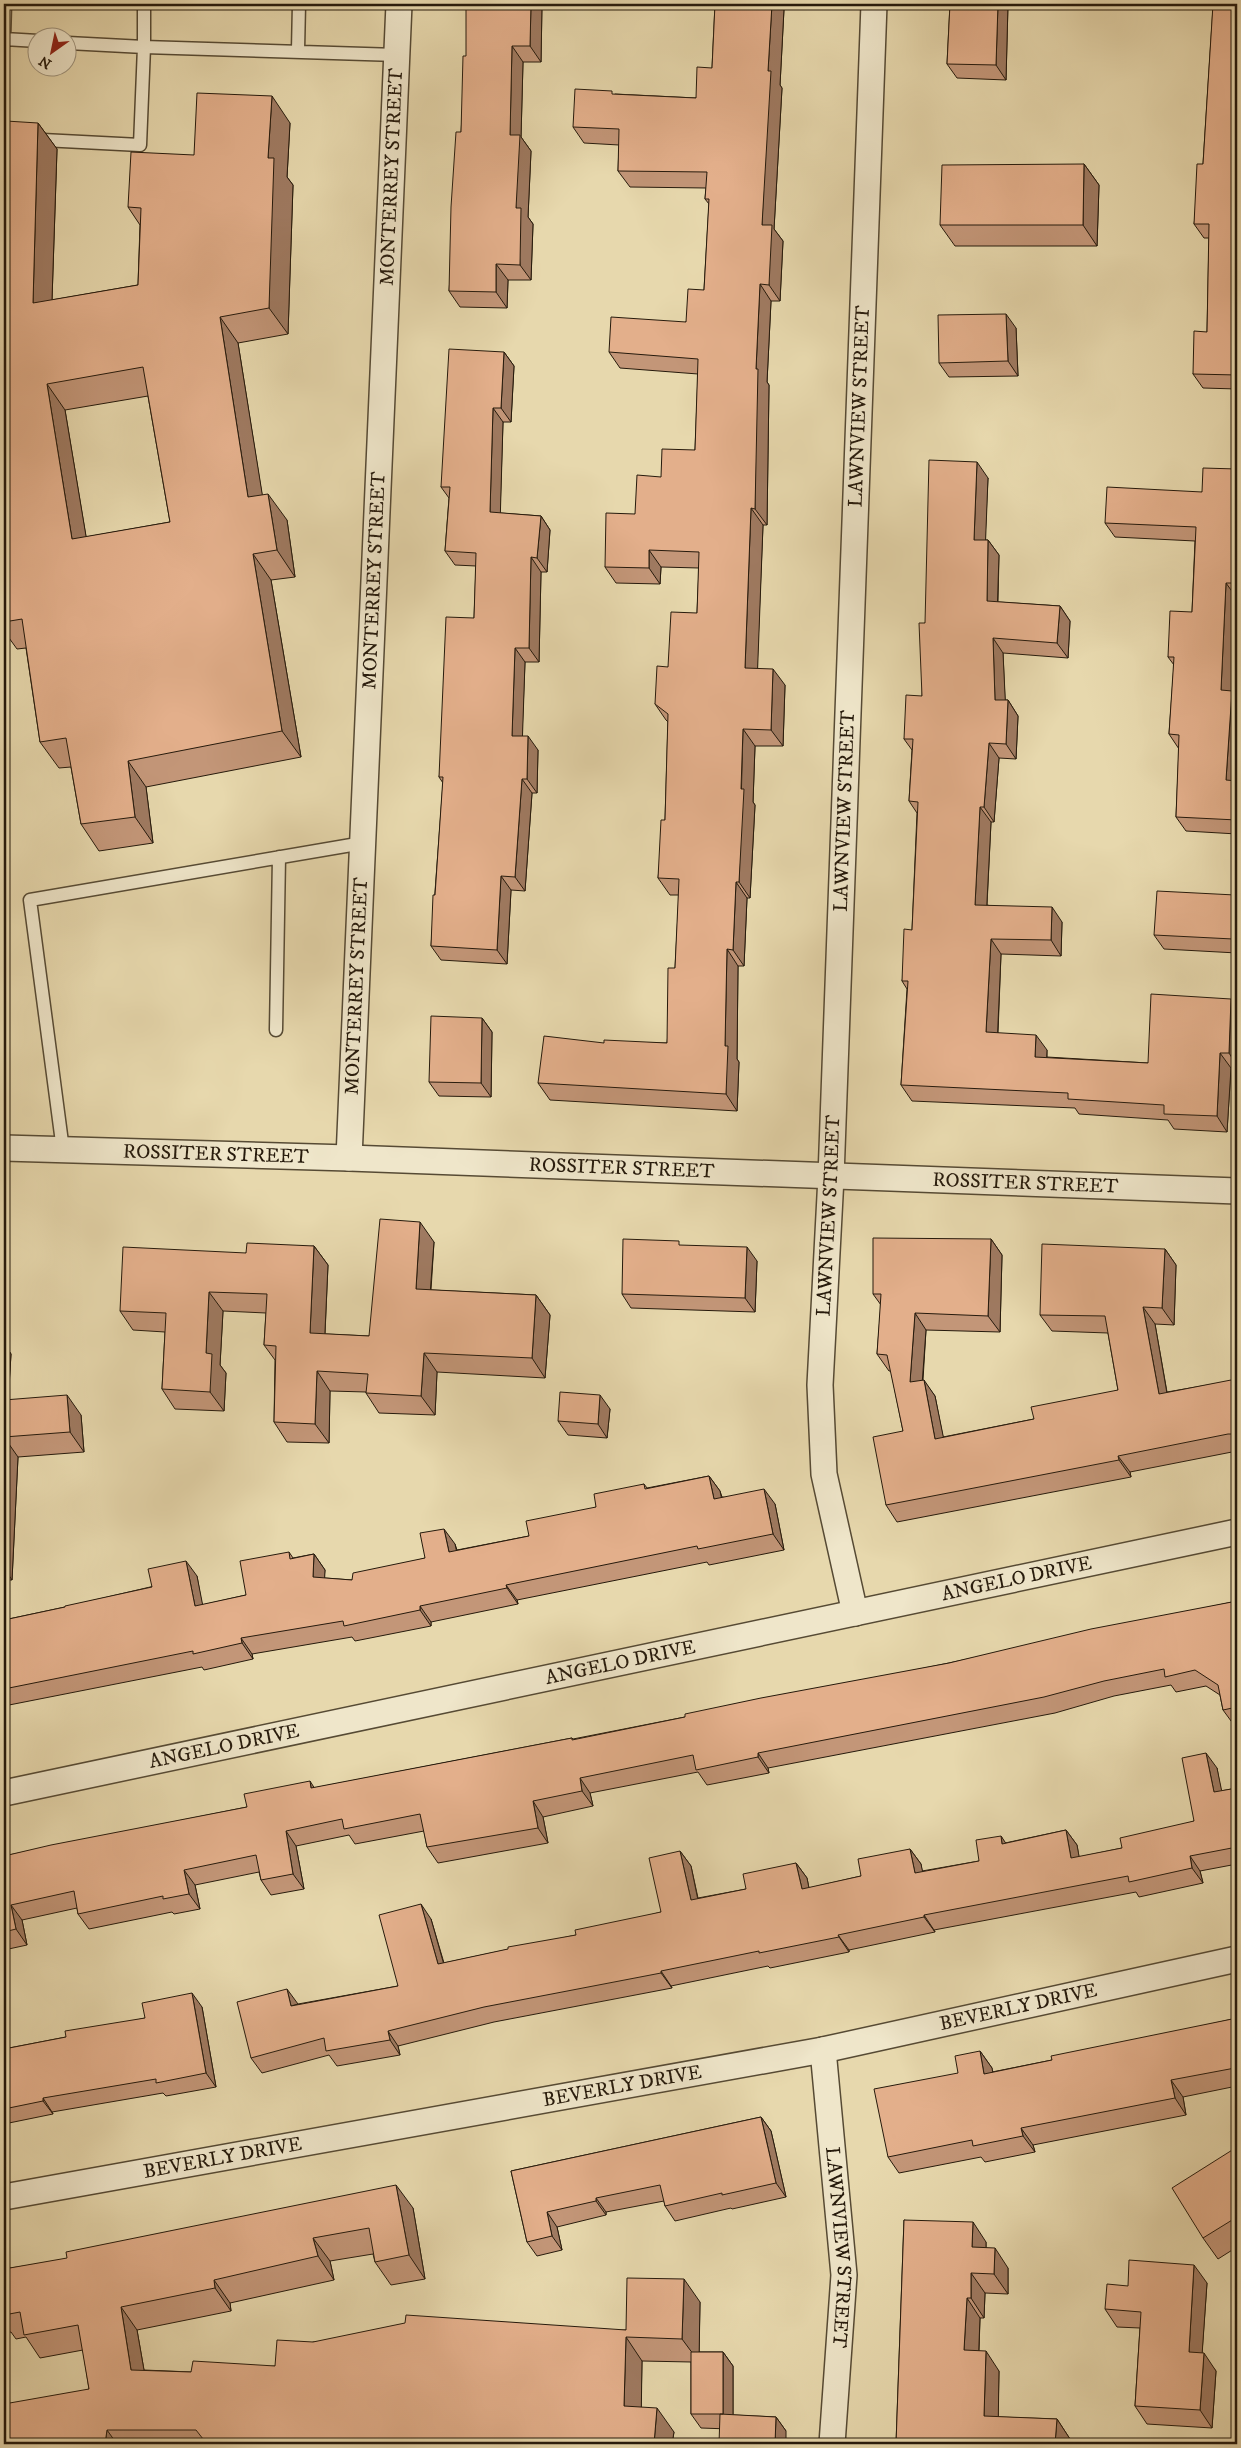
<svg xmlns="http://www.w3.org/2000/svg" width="1241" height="2448" font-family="'IM FELL DW Pica',serif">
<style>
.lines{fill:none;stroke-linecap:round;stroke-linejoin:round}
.lane-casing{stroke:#564a34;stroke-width:15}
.street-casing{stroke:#564a34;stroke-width:28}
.lane{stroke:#efe6ca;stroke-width:12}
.street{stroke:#efe6ca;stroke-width:25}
.wall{fill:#c39678;stroke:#261a0c;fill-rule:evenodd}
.shaded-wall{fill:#9f7a61;stroke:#261a0c}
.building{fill:#e3af8b;stroke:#261a0c;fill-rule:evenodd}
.labels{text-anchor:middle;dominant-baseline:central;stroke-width:4.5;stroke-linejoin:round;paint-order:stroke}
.street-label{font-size:20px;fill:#261a0c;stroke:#efe6ca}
</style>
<rect width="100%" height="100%" fill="#e7d8ad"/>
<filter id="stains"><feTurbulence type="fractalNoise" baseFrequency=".004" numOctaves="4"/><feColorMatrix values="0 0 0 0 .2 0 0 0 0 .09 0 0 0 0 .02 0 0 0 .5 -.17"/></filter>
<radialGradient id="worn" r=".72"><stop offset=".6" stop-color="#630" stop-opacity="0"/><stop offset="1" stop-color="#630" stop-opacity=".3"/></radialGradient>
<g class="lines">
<defs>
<path id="lane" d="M144,4v43l253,8
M4,39l1,-35
M4,42v-3l34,2
M298,50l1,-46
M4,138l136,7 4,-98 -76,-4
M276,1030l3,-173
M63,1150l-33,-250 333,-57"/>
<g id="street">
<path id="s1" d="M4,1148l345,10 888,33"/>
<path id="s2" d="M349,1158l50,-1154"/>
<path id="s3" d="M855,1613l-31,-139 -4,-89 11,-208 43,-1173"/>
<path id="s4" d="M4,1793l1233,-261"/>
<path id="s5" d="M823,2050l21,225 -12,169"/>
<path id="s6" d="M4,2197l819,-147 414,-91"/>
</g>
</defs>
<use href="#lane" class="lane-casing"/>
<use href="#street" class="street-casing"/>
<use href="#lane" class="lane"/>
<use href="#street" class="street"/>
</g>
<path class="wall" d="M542,4l-1,58h-18l-2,75 10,14 -3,66 5,7 -2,56h-23l-1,28 -47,-1 -11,-16 12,-159 5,-76z
M715,4h67v2l2,3 -4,76 2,3 -8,141 9,12 -3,60h-9l-4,81 2,3 -2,140h-4l-6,144 28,16 -2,61h-28l-2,56 2,3 -5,93h-3l-3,68h-6l-1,93 2,3 -2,49 -187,-11 -12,-17 66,-40h63l8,-75 4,-73h-9l-12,-17 7,-58 3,-98 -2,-2 -11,-16 13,-37 29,-54 2,-45 -38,-1 -1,17 -44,-1 -11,-16 30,-53 26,-37 34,-27 3,-76 -78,-6 -11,-16 77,-30 18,-32 5,-86 -4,-5 1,-11 -76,-1 -12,-16 1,-26 -35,-2 -11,-16 42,-33 81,4 16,-30z
M950,4h58l-2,76 -49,-2 -10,-14z
M1118,4h34v1z
M1211,4h26v385l-34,-1 -10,-14 14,-42 2,-94h-5l-10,-14 9,-60 10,-157z
M38,123l19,26 -5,151 86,-15 2,-60 -12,-18 66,-52 96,-32 -3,54 6,8 -5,149 -50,9 24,152 25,25 8,57 -24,3 30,177 -155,30 7,56 -54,8 -18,-27 -10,-57 -12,1 -19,-26 -14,-94 -9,1 -13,-18zM148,396l22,126 -84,15 -21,-127z
M1084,164l15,21 -2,61h-142l-15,-21z
M1016,328l2,48 -69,1 -10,-14z
M504,352l10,14 -3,56h-8l-3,91 41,3 9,14 -3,42h-6l-2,90h-14l-3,74 16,14 -1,43h-5l-7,98 -14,-1 -4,74 -66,-4 -10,-14 12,-163 -4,-6 35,-159 2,-52 -21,-1 -10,-14 4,-53 -8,-11z
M1237,469v128h-1l-4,94 5,90v53l-51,-3 -10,-14 3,-68 -10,-15 5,-69 -6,-8 24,-45 3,-71 -80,-4 -10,-14 97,-31z
M988,478l-3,62h3l11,15 -1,47 62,4 10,15 -2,37 -65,-5 2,47h3l10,16 -2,43 -17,-1 -5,64h-3l-4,83 75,17 -1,34 -60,-2 -3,79 49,17v7l101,6 89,-55v60h-6l-4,64 -53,-3 -6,-9 -89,-6 -4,-6 -163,-7 -11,-16 6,-96 -5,-8 10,-51 5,-117 -8,-12 3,-51 -8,-11 18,-43 3,-73z
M1237,898v55l-73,-4 -10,-14z
M482,1018l10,14 -1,65 -52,-1 -10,-14z
M991,1239l11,16 -2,77 -74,-2 -3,50 12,16 8,41 91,-18 84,-29 -10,-57 -56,-2 -12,-16 125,-66 11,16 -2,60 -19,-1 12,68 70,-12v71l-107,21 1,5 -234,45 -11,-17 17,-74 -12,-60h-2l-12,-17 4,-49 -8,-11z
M434,1242l-3,48 105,5 14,20 -5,63 -108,-6 -2,43 -56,-2 -13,-20v-1l-36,-1 -1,52 -42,-1 -13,-20 1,-62 -11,-15 2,-32 -43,-2 -3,54 6,8 -2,38 -49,-2 -13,-20 3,-57 -32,-2 -13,-19 126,-58 68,-7 14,19 -3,69 44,2z
M757,1261l-2,51 -124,-4 -9,-14z
M4,1343l7,11 -3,46 73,15 3,37 -66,5 -6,123h-8z
M610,1409l-3,29 -39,-3 -10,-14z
M709,1476l11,15 2,6 53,7 9,46 -75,15 -2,-3 -190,38 1,4 -87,18v4l-76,15 -3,-4 -100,17 1,5 -49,11 -2,-3 -198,39v-86l61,-13 132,-31 5,29 44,-10 43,-43 4,6 21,-4 11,16 -1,8 28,2 73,-22 30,-14 2,6 72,-14 67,-29 48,-23 3,4z
M1237,1601v123l-3,1 -11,-15 -3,-15 -14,-9 -30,6 -5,-7 -57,11 -59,17 -287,55 1,5 -62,12 -9,-13 -108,21 3,13 -50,11 5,26 -110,20 -11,-16 -3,-16 -69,13 -6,-9 -53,11 8,43 -33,6 -10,-15 -2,-8 -64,13 5,24 -26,5 -2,-2 -83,17 -11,-15 -1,-6 -55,12 5,25 -23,5v-94l243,-49 67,-19 258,-50 1,1 112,-22 264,-54z
M1217,1768l4,23 16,-3v76l-37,7 3,12 -64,14 -3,-5 -202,38 1,2 -86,18v2l-79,16 -2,-2 -97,20 1,2 -178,34 -96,24 2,9 -63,11 -8,-11 -67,18 -11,-15 47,-54 100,-18 33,-67 13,44 132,-28 85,-23 19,-61 11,15 7,32 48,-9 50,-26 11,15 2,10 52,-12 49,-27 11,15 1,7 57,-10 22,-25 4,7 61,-13 11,15 2,12 43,-9 72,-27z
M202,2007l14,80 -50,9 -3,-3 -111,19 1,2 -49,10v-75l62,-12 79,-19z
M1237,2018v68l-54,11 3,18 -153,30 2,7 -50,10 -4,-5 -82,16 -11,-16 70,-84 22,-22 12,17v4l60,-12z
M761,2117l10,14 15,66 -54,12 -1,-1 -56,13 -10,-15 -1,-5 -58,11v3l-49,12 5,23 -25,6 -10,-14 -16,-71z
M1237,2147v100l-19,12 -15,-21z
M413,2208l12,71 -34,6 -16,-23 -2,-8 -43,7 4,19 -104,23 1,8 -94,19 7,40 47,2 84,-6 38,-24 313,-12 74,-28 -1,50h24l10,14v49l43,2 10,14 -85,-3 -10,-14v-52l-49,-1 -1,46 33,25 -2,12h-668l85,-55 -6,-39 -43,8 -14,-21 -10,2 -5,-7 -7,1v-64z
M904,2220l82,22v6l22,20v26l-23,-1 -1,25h-4l-1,33 20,20 -1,46 59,2 13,20v5h-174z
M1207,2283l-5,70 14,18 -4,57 -65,-4 -12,-18 5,-78 -23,-1 -12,-18 23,-23z"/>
<path class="shaded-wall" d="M531,4h11l-1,58 -11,-16z
M772,4h10v2l2,3 -4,76 2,3 -8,141 9,12 -3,60 -11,-16 -7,-60 6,-154z
M998,4h10l-2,76 -10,-15z
M512,46l11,16 -2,75 10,14 -3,66 5,7 -2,56 -11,-15 -4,-57 -6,-73z
M272,96l18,27 -3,54 6,8 -5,149 -19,-26 -1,-150z
M38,123l19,26 -6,181 -18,-27z
M1084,164l15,21 -2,61 -14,-21z
M496,264l12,16 -1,28 -11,-16z
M760,284l11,17 -4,81 2,3 -2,140 -12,-16 1,-140z
M1006,314l10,14 2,48 -10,-15z
M220,317l18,26 29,181 -19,-27z
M504,352l10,14 -3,56 -10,-14z
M47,384l18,26 26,156 -19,-27z
M493,408l10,14 -3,104 -10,-14z
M977,462l11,16 -3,77 -11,-15z
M268,494l19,26 8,57 -18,-27z
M751,508l12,17 -6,160 -12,-17z
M541,516l9,14 -3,42 -10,-14z
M988,540l11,15 -2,61 -10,-15z
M649,550l12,17 -1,17 -11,-16z
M253,554l18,26 30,177 -19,-26z
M531,557l10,15 -2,90 -10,-14z
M1226,583l10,14 -5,107 -10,-14z
M1060,606l10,15 -2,37 -11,-15z
M993,638l10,15 3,62 -11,-15z
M515,648l10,14 -3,88 -10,-14z
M773,669l12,16 -2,61 -12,-16z
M1232,691l5,7v76l-1,21 -10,-15z
M1008,700l10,16 -2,43 -10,-15z
M743,729l12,17 -2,56 2,3 -5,93 -11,-16z
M528,736l10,14 -1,43 -10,-14z
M989,743l10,15 -5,64 -10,-15z
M128,761l18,26 7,56 -18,-26z
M522,779l10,14 -7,98 -10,-14z
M980,807l11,15 -5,99 -11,-16z
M501,876l10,14 -4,74 -10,-14z
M736,882l11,16 -3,68 -11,-16z
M1235,895l2,3v47l-4,-6z
M1052,907l10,15 -1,34 -10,-16z
M991,939l10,15 -4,93 -11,-15z
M727,949l11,17 -1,93 2,3 -2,49 -11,-17 -1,-48z
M1231,999l6,9v58l-8,-13z
M482,1018l10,14 -1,65 -10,-14z
M1036,1035l11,15 -1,22 -11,-15z
M1220,1053l11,15 -4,64 -10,-16z
M420,1222l14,20 -5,66 -13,-19z
M991,1239l11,16 -2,77 -12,-16z
M314,1246l14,19 -4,88 -14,-20z
M747,1247l10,14 -2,51 -10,-14z
M1165,1249l11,16 -2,60 -12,-17z
M209,1292l14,19 -3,54 6,8 -2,38 -14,-19 -4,-39z
M536,1295l14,20 -5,63 -13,-20z
M1143,1307l12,17 15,87 -11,-17z
M915,1313l11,17 -5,69 -11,-17z
M4,1343l7,11 -4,67 -3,-4z
M424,1353l13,19 -2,43 -14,-19z
M317,1371l13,20 -1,52 -14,-19z
M924,1380l11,16 12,59 -12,-16z
M67,1395l14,20 3,37 -14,-20z
M600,1395l10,14 -3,29 -9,-14z
M4,1437l14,20 -6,123 -8,-12z
M1118,1456l12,16 1,5 -12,-17z
M709,1476l11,15 5,23 -11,-15z
M764,1489l11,15 9,46 -11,-16z
M444,1529l11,15 5,23 -11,-15z
M314,1554l11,16 -1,23 -11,-16z
M186,1561l11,15 9,46 -11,-16z
M506,1585l11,15 1,4 -11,-16z
M420,1606l11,16v4l-11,-16z
M241,1638l11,16 1,5 -11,-16z
M758,1753l10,15 1,5 -11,-16z
M1206,1753l11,15 8,39 -11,-15z
M580,1778l10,15 3,13 -11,-15z
M310,1781l10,16 -9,-9z
M533,1801l10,16 5,26 -10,-15z
M1066,1830l11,15 5,28 -11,-15z
M286,1831l10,15 8,43 -11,-15z
M1001,1836l10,15 -9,-7z
M910,1849l11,15 5,24 -11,-15z
M680,1851l11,15 10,49 -10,-15z
M1190,1856l10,15 3,12 -11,-15z
M796,1863l11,15 5,26 -10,-15z
M184,1870l11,15 5,24 -11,-15z
M421,1904l10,15 17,60 -10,-15z
M11,1905l11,15 5,25 -11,-16z
M924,1915l10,15 1,2 -11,-15z
M838,1935l11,15v2l-10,-15z
M661,1971l10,15 1,2 -11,-15z
M287,1989l11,15 -7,2z
M192,1993l10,14 14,80 -10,-14z
M388,2031l10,15 2,9 -10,-15z
M980,2051l12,17 4,22 -12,-16z
M1171,2080l12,17 3,18 -11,-17z
M43,2098l9,14 1,2 -10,-13z
M761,2117l10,14 15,66 -10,-14z
M1021,2128l12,17 2,7 -12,-16z
M396,2185l17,23 12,71 -16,-24z
M596,2198l10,14v3l-10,-14z
M547,2212l10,15 5,23 -10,-14z
M973,2222l13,20v25l-14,-20z
M313,2238l17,23 4,19 -16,-24z
M995,2248l13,20v26l-14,-20z
M1194,2265l13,18 -6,87 -12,-18z
M971,2273l14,20 -1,25 -13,-20z
M684,2279l16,23 -1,60 -17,-23z
M214,2280l16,23 1,8 -16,-23z
M967,2298l13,20 -2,52 -14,-20z
M121,2307l16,23 11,63 -17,-23z
M626,2337l16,24 -1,68 -17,-23z
M986,2351l13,20 -1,65 -14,-20z
M723,2352l10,14v62l-10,-14z
M1204,2353l12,18 -4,57 -12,-18z
M657,2408l17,24 -2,12h-18z
M776,2417l10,14v13h-11z
M1057,2419l13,20v5h-15z
M107,2430l10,14h-12z"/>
<path class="building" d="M466,4h65l-1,42h-18l-2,89h10l-4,73h5l-1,57 -24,-1v28l-47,-1 2,-84 5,-75h5l2,-76h3z
M715,4h57l-4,67h3l-9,154h10l-3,60 -9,-1 -4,85h2l-3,140 -4,-1 -6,160 28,1 -2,61 -28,-1 -2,60h3l-5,93h-3l-3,68 -6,-1 -2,97h3l-2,48 -188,-11 6,-47 60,7v-3l63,3 1,-75h7l4,-89 -21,-1 3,-58h4l3,-106 -13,-10 2,-38 11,1 3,-55 26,1 2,-61 -50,-2v18l-44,-1 1,-54 29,1 2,-39 24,2 1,-28 33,1 3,-91 -89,-7 2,-35 75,5 2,-33 16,1 5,-91h-4l2,-27 -89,-1 1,-42 -46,-2 2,-38 37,2v3l84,4 1,-31 15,1z
M950,4h48l-2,61 -49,-1z
M1213,4h24v371l-44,-1 1,-43 13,1 2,-108h-15l3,-60h6z
M197,93l75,3 -4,62h6l-5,150 -49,9 28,180 20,-3 9,56 -24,4 29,177 -154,30 7,56 -54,7 -15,-86 -26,4 -18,-123 -18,3v-475l2,-26 32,2 -5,180 105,-18 3,-77 -13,-1 3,-55 63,3zM143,367l27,155 -98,17 -25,-155z
M1084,164l-1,61h-143l2,-60z
M1006,314l2,47 -69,2 -1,-48z
M449,349l55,3 -3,56h-8l-3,104 51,4 -4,42 -6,-1 -2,91h-14l-3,88h16l-1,43h-5l-7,98 -14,-1 -4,74 -66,-4 2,-51h2l8,-118h-4l7,-160 28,1 2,-65 -31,-2 5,-64h-9z
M929,460l48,2 -3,78h14l-1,61 73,5 -3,37 -64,-5 2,62h13l-2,44 -17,-1 -5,64h-4l-5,98 77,2 -1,33 -60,-1 -5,93 50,3 -1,22 113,6 3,-69 80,5 -2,54h-9l-3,63 -53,-2v-9l-96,-6v-6l-167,-8 7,-104h-6l2,-52 8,1 6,-128 -9,-1 4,-62h-9l2,-44 16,1 -3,-73h6z
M1203,468l34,1v114h-11l-5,107 11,1 -6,89 11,1v39l-61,-3 3,-82 -10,-1 5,-77h-6l2,-46 22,1 4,-85 -91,-4 2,-36 95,5z
M1157,891l78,4 -2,44 -79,-4z
M431,1016l51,2 -1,65 -52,-1z
M380,1219l40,3 -4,67 120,6 -4,63 -108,-5 -3,43 -55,-3 2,-19 -51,-3 -2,53 -41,-2 2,-76 -12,-1 3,-51 -58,-2 -3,61 6,1 -2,38 -48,-3 4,-76 -46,-2 3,-64 123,6 1,-10 67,3 -4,87 59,3z
M873,1238l118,1 -3,77 -73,-3 -5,69 14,-2 11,59 99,-20 -3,-12 87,-17 -13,-74 -65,-1 2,-71 123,5 -3,59 -19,-1 16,87 72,-14h6v54h-9l-110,22 1,4 -233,45 -13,-68 30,-6 -16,-76 -10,-1 4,-60h-8z
M623,1239l56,2v4l68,2 -2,51 -123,-4z
M560,1392l40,3 -2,29 -40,-3z
M67,1395l3,37 -66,5v3v-40z
M709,1476l5,23 50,-10 9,45 -75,15 -1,-3 -191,39 1,3 -87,18v4l-76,16 -1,-5 -102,17 1,5 -49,11v-3l-189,38v-69l61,-13v-1l87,-19 -4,-18 38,-8 9,45 51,-11 -6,-34 49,-9 1,7 24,-5 -1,23 39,3 1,-7 72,-15 -5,-25 24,-4 5,23 80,-16 -3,-15 70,-14 -2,-13 50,-10 1,5z
M1237,1601v106l-14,3 -5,-25 -23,-15 -30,7 -1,-8 -60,12 -60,16 -286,56v4l-62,13 -3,-15 -113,23 2,13 -49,10 5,27 -111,19 -7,-33 -76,15 -2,-10 -56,12 7,43 -32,6 -5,-25 -72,15 5,24 -26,5v-3l-85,18 -4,-23 -63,14 5,24 -12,3v-76l47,-11 196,-38 -3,-13 66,-13 1,7 261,-50v2l113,-23v-3l76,-16 188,-35 142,-34z
M1206,1753l8,39 23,-4v59l-47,9 2,12 -63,14 -1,-6 -204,39v2l-86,18 1,2 -80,16v-2l-98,20v2l-177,34 -96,24 2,9 -64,11 -2,-13 -73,20 -14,-56 50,-13 4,17 107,-20 -19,-71 42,-11 17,60 70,-15v-2l68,-12 -1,-5 86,-18 -12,-54 31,-7 11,49 55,-11 -3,-15 53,-11 6,26 59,-13 -3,-17 52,-10 5,24 64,-12 -3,-21 25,-4 1,8 64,-14 5,28 51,-10 -2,-10 74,-17 -12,-63z
M192,1993l14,80 -50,10v-4l-113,19v3l-39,8v-60l62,-12 -1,-6 80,-13 -3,-15z
M1237,2018v63l-2,-13 -64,12 4,18 -154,30 2,8 -50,10 -1,-6 -84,17 -14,-68 84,-16 -3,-17 25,-5 4,23 68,-14 -1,-4z
M761,2117l15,66 -54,12v-2l-57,13 -5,-21 -64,13v3l-49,11 5,24 -25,6 -16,-71z
M1237,2147v70l-34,21 -31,-50z
M396,2185l13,70 -34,7 -6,-34 -56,10 5,18 -104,24 1,8 -94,19 10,63 60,2 2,-11 82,5 2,-26 36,2 92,-19 1,-8 220,15 1,-52 57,1 -2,60 -56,-2 -2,69 33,2 -3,36h-447l-11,-14h-89l-2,14h-101v-40l85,-15 -11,-64 -54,10 -4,-23 -16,3v-46l63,-11 -1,-6z
M904,2220l69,2 -1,25 23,1 -1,26 -23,-1v25h-4l-3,52 22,1 -2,65 73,3 -2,25h-159z
M1129,2260l65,5 -5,87 15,1 -4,57 -65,-4 6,-94 -36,-3 2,-25 21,2z
M691,2352h32v62h-32z
M720,2414l56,3 -1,27h-56z"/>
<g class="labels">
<g class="street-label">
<text stroke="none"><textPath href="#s2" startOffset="982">MONTERREY STREET</textPath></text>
<text stroke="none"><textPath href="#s3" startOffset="1211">LAWNVIEW STREET</textPath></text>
<text stroke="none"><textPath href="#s2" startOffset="578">MONTERREY STREET</textPath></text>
<text stroke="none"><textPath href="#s3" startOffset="806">LAWNVIEW STREET</textPath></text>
<text stroke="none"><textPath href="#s2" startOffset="172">MONTERREY STREET</textPath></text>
<text stroke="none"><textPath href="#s1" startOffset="212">ROSSITER STREET</textPath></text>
<text stroke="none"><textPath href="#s1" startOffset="618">ROSSITER STREET</textPath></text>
<text stroke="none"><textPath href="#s1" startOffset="1022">ROSSITER STREET</textPath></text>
<text stroke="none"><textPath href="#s3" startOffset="401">LAWNVIEW STREET</textPath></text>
<text stroke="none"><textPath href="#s4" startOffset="1035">ANGELO DRIVE</textPath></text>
<text stroke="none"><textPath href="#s4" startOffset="630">ANGELO DRIVE</textPath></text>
<text stroke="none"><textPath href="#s4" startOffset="225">ANGELO DRIVE</textPath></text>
<text stroke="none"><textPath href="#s6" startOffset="1032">BEVERLY DRIVE</textPath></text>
<text stroke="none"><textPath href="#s6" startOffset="628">BEVERLY DRIVE</textPath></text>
<text stroke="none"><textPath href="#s6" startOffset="222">BEVERLY DRIVE</textPath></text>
<text stroke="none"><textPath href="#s5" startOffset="198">LAWNVIEW STREET</textPath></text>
</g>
</g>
<rect width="1241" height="2448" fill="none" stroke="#e7d8ad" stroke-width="20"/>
<rect x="5" y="5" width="1231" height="2438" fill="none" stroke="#261a0c" stroke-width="2.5"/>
<rect x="10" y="10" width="1221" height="2428" fill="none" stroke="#261a0c"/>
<g transform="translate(52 52) rotate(213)"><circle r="24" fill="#efe6ca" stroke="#9f947e"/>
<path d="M0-4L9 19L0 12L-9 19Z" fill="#8f2418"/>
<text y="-8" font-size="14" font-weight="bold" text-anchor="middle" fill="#261a0c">N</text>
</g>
<rect width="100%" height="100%" filter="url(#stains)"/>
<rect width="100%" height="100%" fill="url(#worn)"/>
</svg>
